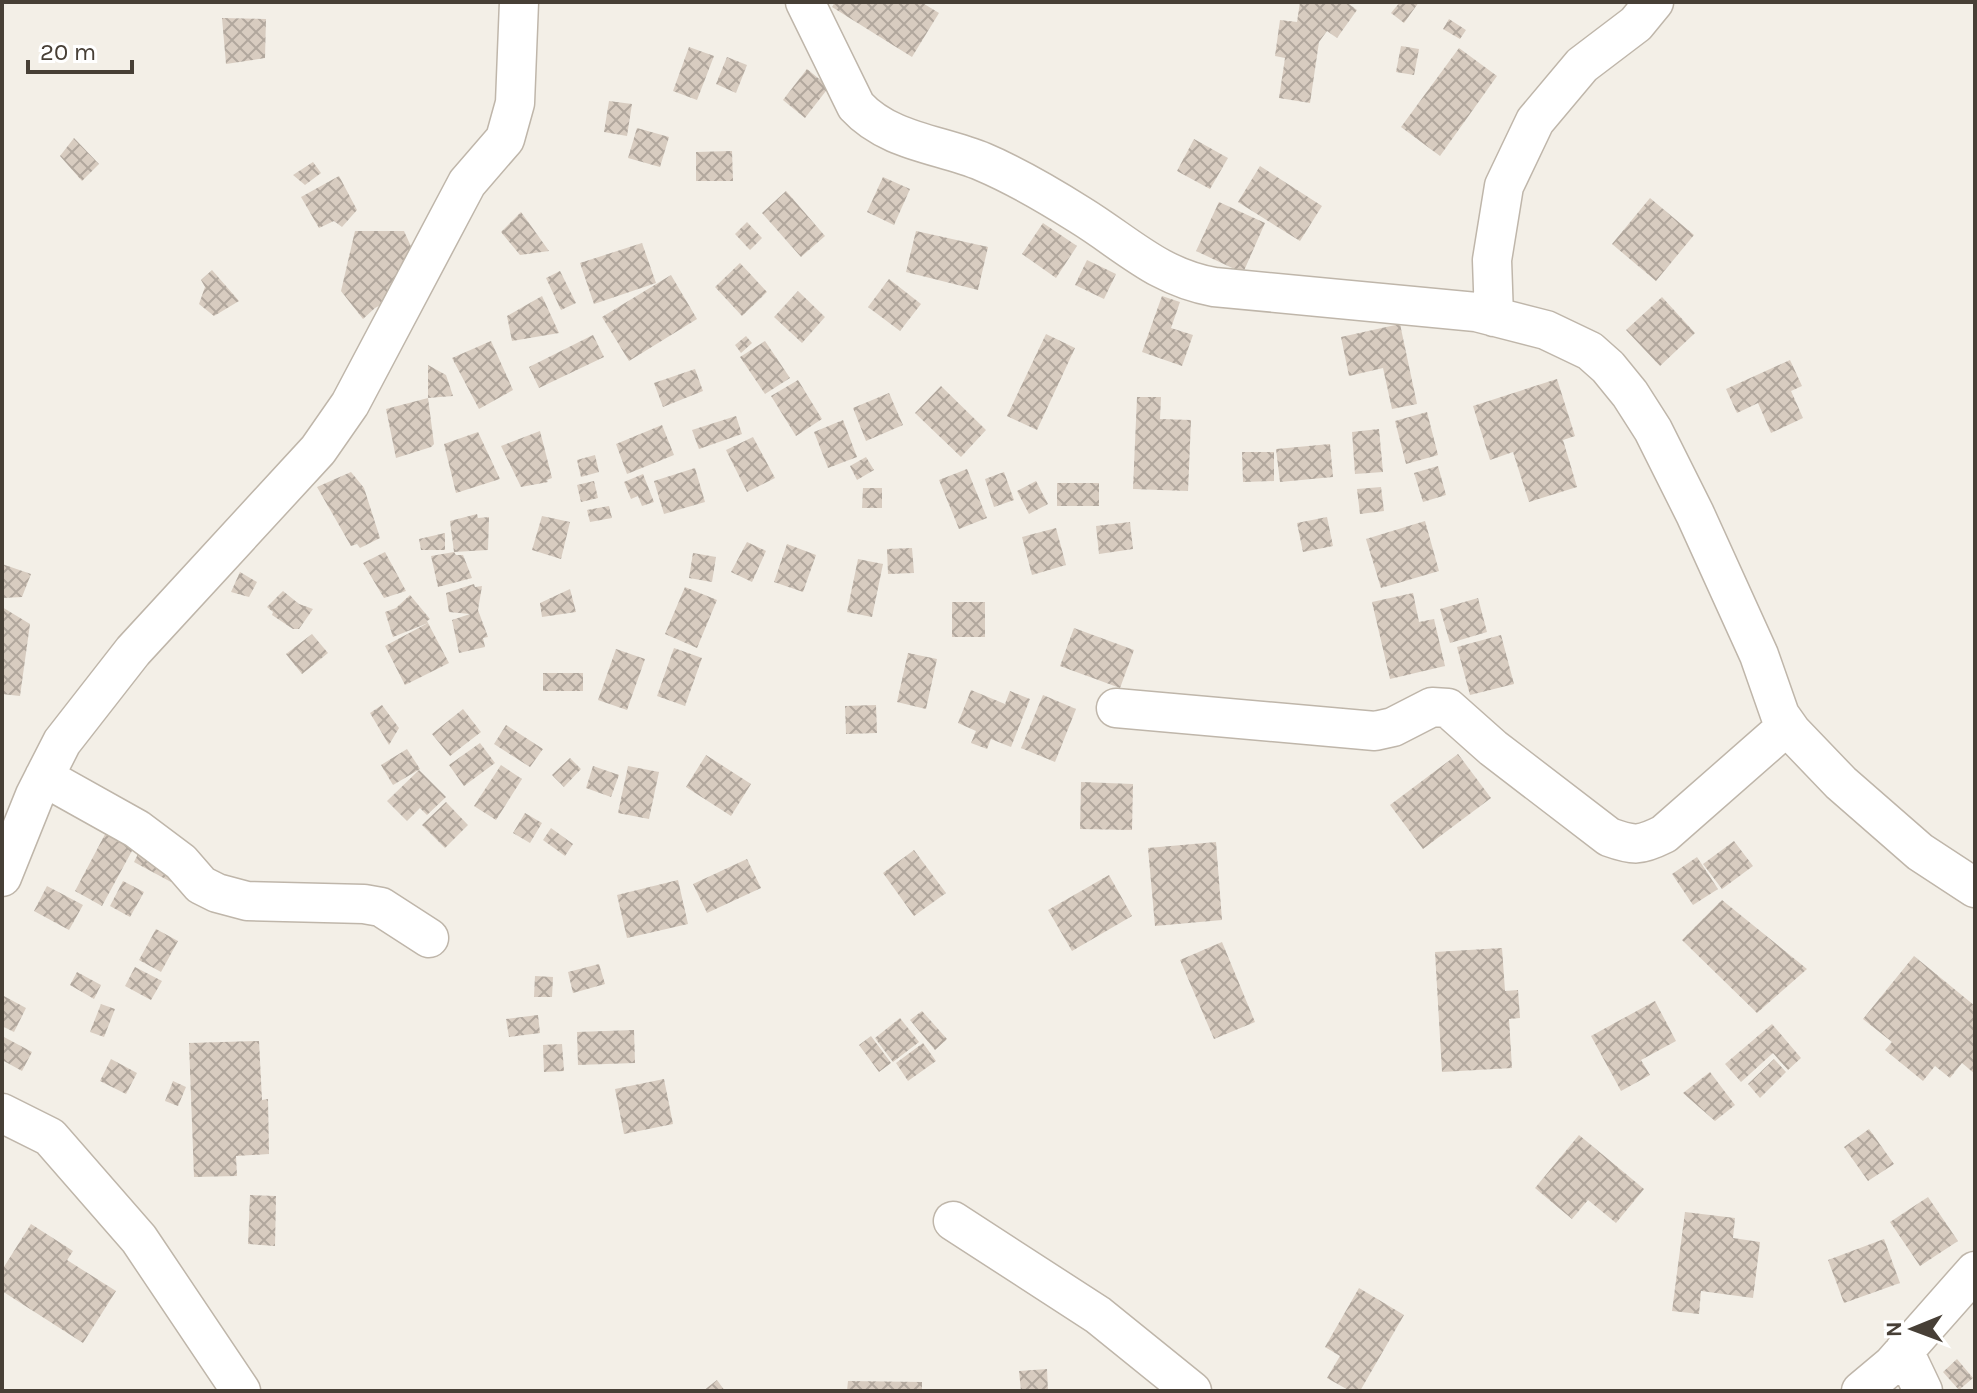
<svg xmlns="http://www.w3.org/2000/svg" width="1977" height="1393" font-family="Karla,sans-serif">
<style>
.building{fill:url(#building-cross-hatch)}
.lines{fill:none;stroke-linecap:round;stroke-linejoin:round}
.minor-casing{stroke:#bfb6aa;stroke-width:41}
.minor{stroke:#fff;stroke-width:38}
</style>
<defs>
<pattern id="building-cross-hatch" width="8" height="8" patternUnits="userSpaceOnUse" patternTransform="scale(2)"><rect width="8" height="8" fill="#d8ccc0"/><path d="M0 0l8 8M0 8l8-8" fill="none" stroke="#b1a79d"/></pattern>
</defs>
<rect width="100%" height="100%" fill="#f3efe7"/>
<path class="building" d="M835,2h86l18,11 -27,44 -80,-50z
M1300,2h46l11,8 -20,28 -10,-7 -8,11 -9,61 -31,-5 6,-40 -10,-2 5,-36 17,2z
M1400,2h19l-15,21 -13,-10z
M222,18l44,1 -1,39 -39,6z
M1449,19l17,11 -6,9 -17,-10z
M1401,46l18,3 -5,26 -18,-3z
M689,47l25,9 -17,44 -24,-9z
M1459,48l38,28 -57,80 -39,-29z
M727,57l20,8 -11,28 -20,-9z
M807,69l22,18 -24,31 -22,-18z
M609,101l23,3 -5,32 -23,-4z
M637,128l32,9 -9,30 -32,-9z
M74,138l25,26 -17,17 -22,-25z
M1194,139l34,19 -18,31 -33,-18z
M732,151l1,30h-37v-29z
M313,162l8,11 -16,12 -12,-10z
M1260,166l62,40 -22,35 -62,-39z
M339,176l18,34 -15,17 -8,-6 -15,7 -18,-31z
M883,177l27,12 -16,36 -27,-13z
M786,191l39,45 -24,21 -39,-44z
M1650,198l44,37 -38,46 -44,-37z
M1219,202l46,21 -22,50 -47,-22z
M521,212l28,39 -29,4 -19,-23z
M747,222l15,16 -12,12 -15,-16z
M1043,223l34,23 -21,32 -34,-24z
M355,231h49l14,31 -26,37 -17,9 -12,11 -22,-28z
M916,231l72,16 -10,43 -72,-18z
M642,243l14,40 -62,21 -14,-41z
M1087,260l29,14 -12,25 -29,-14z
M740,263l27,29 -25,24 -27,-29z
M212,270l27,31 -25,15 -15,-12 6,-17 -4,-7z
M560,271l16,32 -15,7 -15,-32z
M671,275l26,44 -68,42 -27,-44z
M889,279l32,25 -21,27 -32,-24z
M798,291l27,26 -23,26 -28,-26z
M542,296l17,37 -47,8 -5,-25z
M1162,296l18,6 -9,26 22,7 -11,31 -40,-14z
M1662,297l33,36 -35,33 -34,-36z
M1400,324l17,80 -25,5 -9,-41 -34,8 -8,-39z
M1046,334l29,14 -38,82 -30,-14z
M593,335l11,22 -65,31 -10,-21z
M746,336l6,7 -11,10 -6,-8z
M491,341l22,49 -34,19 -27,-51z
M765,341l25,37 -25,16 -25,-37z
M1790,360l12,26 -11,5 12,27 -32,15 -13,-30 -21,10 -11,-24z
M428,365l18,10 7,21 -25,2 6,46 -3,3 -35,11 -10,-49 42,-11z
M695,369l8,22 -40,16 -9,-24z
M1557,379l18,57 -12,4 14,47 -48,15 -16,-50 -23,8 -17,-54z
M798,380l24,39 -26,17 -25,-40z
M941,386l45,44 -25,27 -46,-44z
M889,393l14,32 -37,16 -13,-33z
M1137,397h24l-1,22 31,1 -3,71 -55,-2z
M1427,412l11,43 -32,9 -11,-43z
M736,416l6,18 -43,15 -7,-19z
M843,420l14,37 -29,11 -14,-36z
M662,425l12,30 -47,19 -11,-30z
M1379,429l4,43 -28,2 -3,-42z
M540,431l12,47 -5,2 1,2 -27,5 -20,-41z
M478,432l22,47 -44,14 -12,-49z
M753,437l22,41 -28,14 -21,-42z
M1330,444l3,33 -53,5 -4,-33z
M1242,452h32v29l-31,1z
M595,455l4,17 -18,5 -4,-17z
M866,457l8,13 -17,10 -7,-14z
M1438,466l8,29 -23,7 -9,-29z
M695,468l10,34 -41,12 -10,-33z
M967,469l20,49 -28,11 -20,-49z
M351,472l13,16 16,50 -20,10 -3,-4 -6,2 -34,-59z
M1004,472l10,28 -20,7 -9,-28z
M643,474l11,28 -12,4 -4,-10 -7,3 -7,-17z
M594,481l4,17 -17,4 -4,-17z
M1036,481l12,23 -19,10 -12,-23z
M1057,483h42v23h-42z
M1381,487l3,24 -24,3 -3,-25z
M863,488h19v20h-20z
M609,506l3,12 -22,4 -3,-12z
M477,514l1,4 11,-1 -1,33 -34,2 -4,-31z
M542,516l28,6 -9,37 -29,-9z
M1327,517l6,29 -30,6 -6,-29z
M1425,521l14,50 -58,17 -15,-49z
M1130,522l3,27 -34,5 -3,-28z
M1056,528l10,37 -34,10 -10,-38z
M445,533v17h-24l-2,-11z
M747,542l19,9 -14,31 -21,-10z
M787,544l29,11 -13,37 -29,-10z
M912,548l2,25 -26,1 -1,-25z
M385,552l21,39 -22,7 -21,-35z
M454,552l2,3h7l9,23 -34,9 -7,-31z
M693,553l23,4 -4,25 -23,-4z
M858,559l25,5 -11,53 -25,-5z
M2,564l29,10 -9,23 -20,1z
M240,572l17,10 -8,15 -18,-5z
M474,584l1,3 7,-1 -4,24 10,27 -5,1 2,9 -26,6 -7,-33 18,-6 -21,-2 -3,-19z
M685,587l32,13 -20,48 -32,-14z
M570,589l6,23 -34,5 -2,-14z
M283,591l16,13 14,5 -14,20h-6l-21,-14 1,-3 -6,-5z
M1413,593l6,29 15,-3 11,47 -55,13 -18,-77z
M410,595l20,24 -3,2 1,2 21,40 -44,22 -20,-39 43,-23 -35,14 -8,-25 11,-4z
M1478,598l9,34 -37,11 -10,-34z
M952,602h33v35h-33z
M2,607l28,17 -10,72 -18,-2z
M1074,628l60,22 -14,38 -60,-22z
M312,634l16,19 -26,21 -16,-20z
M1501,635l13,49 -44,11 -13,-48z
M674,648l28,10 -17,48 -28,-10z
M616,649l29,10 -18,51 -29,-10z
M908,653l29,6 -11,50 -29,-7z
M543,673h40v18h-40z
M971,690l34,14 5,-13 20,8 -19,48 -20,-8 -4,10 -16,-6 5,-12 -18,-8z
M1043,695l33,14 -21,53 -34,-14z
M382,705l17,23 -10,17 -19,-32z
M876,705l1,28 -31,1 -1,-28z
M463,709l18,23 -31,24 -18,-22z
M506,725l37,24 -13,18 -36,-23z
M480,743l15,20 -31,23 -15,-21z
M407,749l13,20 -27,16 -12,-20z
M1458,754l33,44 -68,51 -33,-44z
M706,755l45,29 -20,32 -45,-29z
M570,758l11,11 -17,18 -12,-12z
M501,765l21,14 -26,41 -22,-14z
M593,766l26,9 -8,22 -25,-9z
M628,766l31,6 -10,47 -31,-6z
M419,770l27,27 -19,18 -7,-7 -13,13 -20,-20z
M1081,782l52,2 -1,46 -52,-1z
M446,802l22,23 -23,23 -23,-23z
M525,813l17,10 -12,20 -17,-10z
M111,823l28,15 -37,68 -27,-15z
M551,828l22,16 -8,12 -22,-16z
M1734,841l19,25 -31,23 -19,-25z
M1216,842l6,78 -67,6 -7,-78z
M142,846l37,20 -8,16 -37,-20z
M914,850l32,43 -32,23 -31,-43z
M1697,857l21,32 -25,16 -21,-31z
M747,859l14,29 -54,25 -14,-29z
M1109,875l23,41 -60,35 -24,-41z
M678,880l10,44 -61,14 -10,-43z
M123,881l21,11 -14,25 -20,-11z
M47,886l36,19 -14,25 -35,-19z
M1722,900l85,69 -50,44 -75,-73z
M156,929l22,12 -17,31 -22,-12z
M1222,942l33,80 -41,17 -34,-79z
M1502,948l3,43 13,-1 2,28 -11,1 3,49 -70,4 -7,-120z
M1914,956l61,50v68l-13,-11 -12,15 -15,-12 -12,15 -38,-31 7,-8 -29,-23z
M599,964l6,20 -32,9 -5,-21z
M135,967l27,14 -11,19 -26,-14z
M77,972l24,13 -7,14 -24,-14z
M535,976l18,1 -1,20h-18z
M2,995l24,13 -12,24 -12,-6z
M1655,1001l21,40 -35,19 9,15 -29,16 -30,-55z
M101,1004l14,5 -11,28 -14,-5z
M922,1011l25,28 -12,11 -25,-30z
M538,1015l2,18 -31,4 -3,-18z
M900,1018l19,24 -26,20 -18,-24z
M1772,1024l29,34 -13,12 -15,-17 -32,29 -16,-18z
M634,1030l1,33 -57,2 -1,-33z
M871,1036l20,27 -12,9 -20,-27z
M4,1037l28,15 -10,19 -20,-11z
M259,1041l3,59 6,-1 1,55 -33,2 1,20 -43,1 -5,-134z
M923,1043l13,18 -28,20 -12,-18z
M562,1044l2,27 -20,1 -1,-27z
M111,1059l26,14 -11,21 -26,-13z
M1774,1059l12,13 -26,26 -12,-14z
M1710,1072l25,33 -20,16 -32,-28z
M664,1079l9,45 -49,10 -9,-45z
M173,1081l13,6 -8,19 -13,-5z
M1869,1129l25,35 -26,17 -24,-34z
M1579,1135l65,54 -28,34 -28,-23 -16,19 -37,-31z
M250,1195l26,1 -1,50 -27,-2z
M1928,1197l30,44 -38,25 -30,-44z
M1685,1212l50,6 -2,20 27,4 -7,56 -52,-7 -2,23 -27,-3z
M31,1224l42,27 -6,9 49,31 -33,52 -81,-52v-21z
M1884,1239l16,44 -56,20 -16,-43z
M1359,1288l45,27 -44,76h-10l-23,-13 13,-22 -15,-9z
M1957,1359l16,19 -14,12 -16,-18z
M1047,1369l1,22h-27l-2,-20z
M717,1380l8,11h-22z
M848,1381l74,1v9h-75z"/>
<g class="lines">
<defs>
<path id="minor" d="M805,2l51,104c33,36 84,38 127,56 33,14 67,34 97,53 47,29 78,62 134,72l262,25 70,18 44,21 18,16 22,27 23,36 42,84 64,141 21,60 12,17 49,51 79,69 55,36
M1494,317l-2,-57 12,-74 31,-65 47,-56 54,-41 18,-22
M1116,708l259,23 18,-4 39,-20 16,1 45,40 116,89c25,9 31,9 55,-3l123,-108
M44,777l93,52 44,33 20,23 16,8 30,8 117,3 17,3 48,31
M2,877l33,-82 27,-53 71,-91 185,-201 32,-46 117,-221 38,-44 10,-36 4,-101
M2,1113l48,24 89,102 102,152
M953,1221l145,94 94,76
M1904,1351l19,40
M1861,1391l31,-26 83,-94"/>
</defs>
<use href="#minor" class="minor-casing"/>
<use href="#minor" class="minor"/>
</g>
<rect width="1977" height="1393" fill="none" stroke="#473f36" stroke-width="8"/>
<g transform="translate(1913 1329) rotate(269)" stroke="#ffffff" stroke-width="6" paint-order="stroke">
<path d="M0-6L14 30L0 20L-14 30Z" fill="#473f36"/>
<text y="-12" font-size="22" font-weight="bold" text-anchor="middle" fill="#473f36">N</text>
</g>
<path d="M28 60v12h104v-12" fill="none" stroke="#473f36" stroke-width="4"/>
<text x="40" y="60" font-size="24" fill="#473f36" stroke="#ffffff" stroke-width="6" paint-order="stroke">20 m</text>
</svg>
